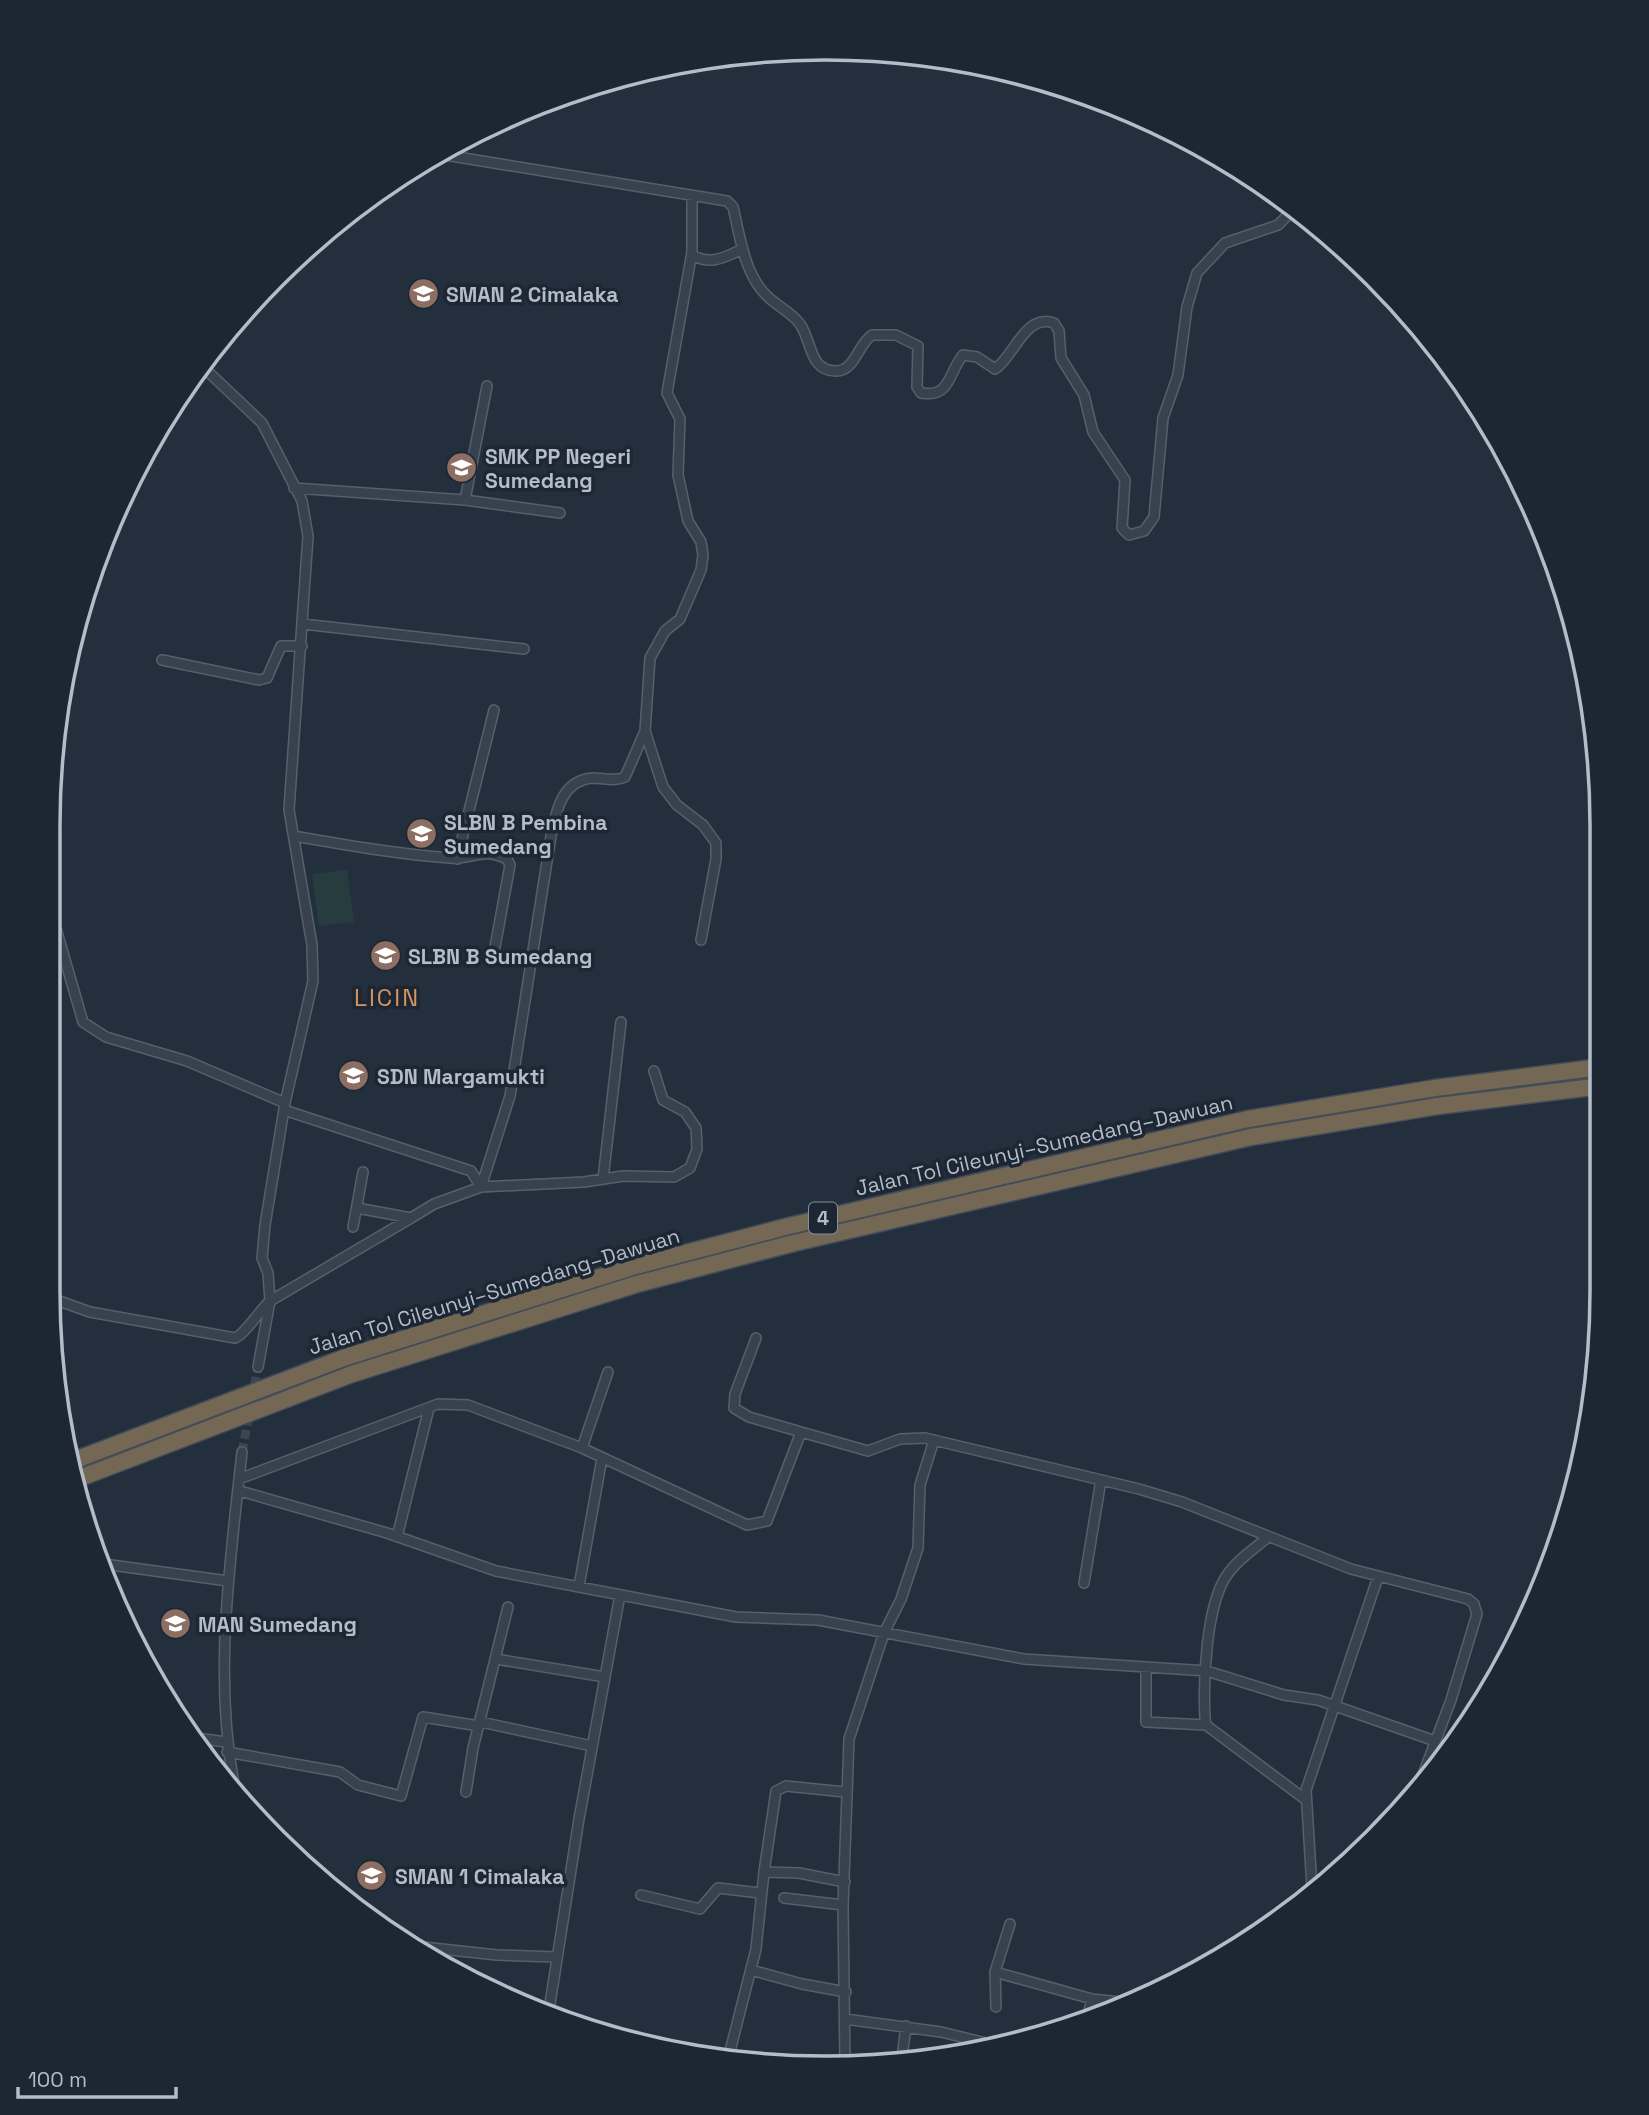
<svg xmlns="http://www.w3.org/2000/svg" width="1649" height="2115" font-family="'Space Grotesk',sans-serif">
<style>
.green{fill:#263c3f}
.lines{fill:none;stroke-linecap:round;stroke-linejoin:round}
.street-tunnel{stroke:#3a4453;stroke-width:9;stroke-dasharray:9 4.5;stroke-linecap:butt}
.street-casing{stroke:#565f6c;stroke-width:12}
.highway-casing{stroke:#434c59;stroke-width:19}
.street{stroke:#38414e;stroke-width:9}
.highway{stroke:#746855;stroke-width:16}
.labels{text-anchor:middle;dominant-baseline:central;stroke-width:7;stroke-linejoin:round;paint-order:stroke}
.shield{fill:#1d2633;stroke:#878f9c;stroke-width:2}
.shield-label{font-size:19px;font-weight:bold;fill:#b4bcc9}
.poi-label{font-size:21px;font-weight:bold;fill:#b4bcc9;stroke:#1d2633;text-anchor:start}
.street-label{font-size:21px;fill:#b4bcc9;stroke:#1d2633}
.quarter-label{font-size:24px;letter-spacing:2px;fill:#d59563;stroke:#1d2633}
.rim{fill:none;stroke:#b4bcc9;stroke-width:3.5}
</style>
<rect width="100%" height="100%" fill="#242f3e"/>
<path class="green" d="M347,870l7,52 -35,4 -7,-52z"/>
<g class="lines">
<path class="street-tunnel" d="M242,1452l16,-85"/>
<defs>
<path id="street" d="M433,153l294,48 6,6c7,29 11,67 34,89 10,10 24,16 33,28 12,17 9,47 36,47 19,0 22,-27 36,-36h24l22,11 -1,41 4,6c30,5 27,-20 42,-38l14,2 18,12c19,-12 30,-56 59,-46l5,8 2,27 23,37 9,37 32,48 -3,48 7,7 15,-4 10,-14 9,-99 15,-43 9,-68 10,-34 28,-30 53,-18 18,-18
M692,196v56l-25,141 13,26 -2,56 10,46 13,21 2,13 -2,15 -21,49 -15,12 -15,27 -5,73 18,56 14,18 26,20 13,18v16l-15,81
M692,255c20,11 32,2 51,-6
M200,364l62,59 40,78 6,35 -19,274 23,135 1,36 -28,122 -20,122 -3,33 6,15 2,28 -12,66
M294,488l171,12 22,-114
M465,500l95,13
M303,624l221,25
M162,660l97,20 8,-2 14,-32h21
M294,836c52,9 103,18 156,22 23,2 31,-11 57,1l3,6 -17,93
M457,859l37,-149
M48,901l35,121 23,15 81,24 98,42
M284,1110l187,61 10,16 103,-5 39,-6 51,1 16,-9 7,-19 -1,-21 -11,-16 -22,-12 -9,-29
M603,1179l18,-157
M357,1208l54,10 23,-14 47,-17 29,-91 41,-260c5,-25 11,-56 42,-58 11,0 22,4 32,-1l20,-46
M353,1227l10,-55
M48,1297l42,15 145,26c11,-5 24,-27 35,-37l141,-83
M756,1338l-21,56 -1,14 15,9 52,15
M582,1448l26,-76
M239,1479l199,-75 30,1 114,43 165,77 20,-4 34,-89 67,19 32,-12 25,-1 214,51 43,13 169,67 117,30 6,5 3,10 -26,86 -32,85
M240,1491l147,42 109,38 240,46 82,3 206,39 183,12 77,24 34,5 117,41
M397,1537l32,-129
M1267,1538c-13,11 -30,22 -40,37 -21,30 -24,107 -22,143l1,7 100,75
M104,1564l124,17
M1084,1583l17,-103
M579,1586l23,-128
M496,1659l109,18
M1146,1668v54l60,3
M481,1722l111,24
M197,1738l29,4
M227,1752l113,20 18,13 43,11 22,-79 56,9
M235,1789c-22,-111 -5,-226 7,-337
M466,1792l7,-44 35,-141
M764,1872l12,-81 10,-5 59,6
M1312,1888l-6,-98 72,-213
M641,1895l59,14 18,-21 42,5
M784,1898l59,7
M423,1947l74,8 59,2
M751,1970l51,14 44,8
M995,1972l97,27 28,3
M996,2007l-1,-35 15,-48
M549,2010l30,-191 41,-224
M1088,2015l4,-16
M845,2019l96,13 53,13
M729,2055l27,-106 8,-77 35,1 46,9
M902,2057l4,-31
M845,2065l-2,-160 6,-166 35,-106 17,-34 17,-51 2,-63 14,-45"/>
<path id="highway" d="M70,1462l276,-105 286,-90 157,-41 459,-107 187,-31 166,-21
M72,1481l280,-107 285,-90 157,-41 457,-106 187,-31 163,-20"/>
</defs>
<use href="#street" class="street-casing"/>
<use href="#highway" class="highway-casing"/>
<use href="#street" class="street"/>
<use href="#highway" class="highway"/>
</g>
<defs>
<symbol id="school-disc" viewBox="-11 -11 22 22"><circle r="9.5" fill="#8d6e63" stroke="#1d2633"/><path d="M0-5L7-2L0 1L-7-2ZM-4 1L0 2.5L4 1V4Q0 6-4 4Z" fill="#fff"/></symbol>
</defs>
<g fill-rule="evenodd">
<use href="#school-disc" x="406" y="276" width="35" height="35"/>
<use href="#school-disc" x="444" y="450" width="35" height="35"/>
<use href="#school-disc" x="404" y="816" width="35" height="35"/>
<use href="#school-disc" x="368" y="938" width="35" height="35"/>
<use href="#school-disc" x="336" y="1058" width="35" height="35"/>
<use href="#school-disc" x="158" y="1606" width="35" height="35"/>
<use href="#school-disc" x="354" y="1858" width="35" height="35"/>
</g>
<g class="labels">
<rect class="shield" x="809" y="1202.5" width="28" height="31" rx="5"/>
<g class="shield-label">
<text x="823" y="1218">4</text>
</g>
<g class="poi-label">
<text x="446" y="294">SMAN 2 Cimalaka</text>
<text x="485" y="456">SMK PP Negeri<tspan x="485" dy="24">Sumedang</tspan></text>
<text x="444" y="822">SLBN B Pembina<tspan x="444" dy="24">Sumedang</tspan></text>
<text x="408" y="956">SLBN B Sumedang</text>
<text x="377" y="1076">SDN Margamukti</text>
<text x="198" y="1624">MAN Sumedang</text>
<text x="395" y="1876">SMAN 1 Cimalaka</text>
</g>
<g class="street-label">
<text transform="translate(1044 1145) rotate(-13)">Jalan Tol Cileunyi–Sumedang–Dawuan</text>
<text transform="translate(494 1291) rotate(-17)">Jalan Tol Cileunyi–Sumedang–Dawuan</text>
</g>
<g class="quarter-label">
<text x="387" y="997">LICIN</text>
</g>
</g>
<path d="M0 0H1649V2115H0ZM825 60H825A765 765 0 0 1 1590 825V1291A765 765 0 0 1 825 2056H825A765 765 0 0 1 60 1291V825A765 765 0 0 1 825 60Z" fill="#1d2633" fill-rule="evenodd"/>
<path class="rim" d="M825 60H825A765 765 0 0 1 1590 825V1291A765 765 0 0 1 825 2056H825A765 765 0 0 1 60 1291V825A765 765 0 0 1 825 60Z"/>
<path d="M18 2087v10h158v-10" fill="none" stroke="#b4bcc9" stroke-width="3.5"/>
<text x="28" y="2087" font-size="21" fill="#b4bcc9" stroke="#1d2633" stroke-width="5" paint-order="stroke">100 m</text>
</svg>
